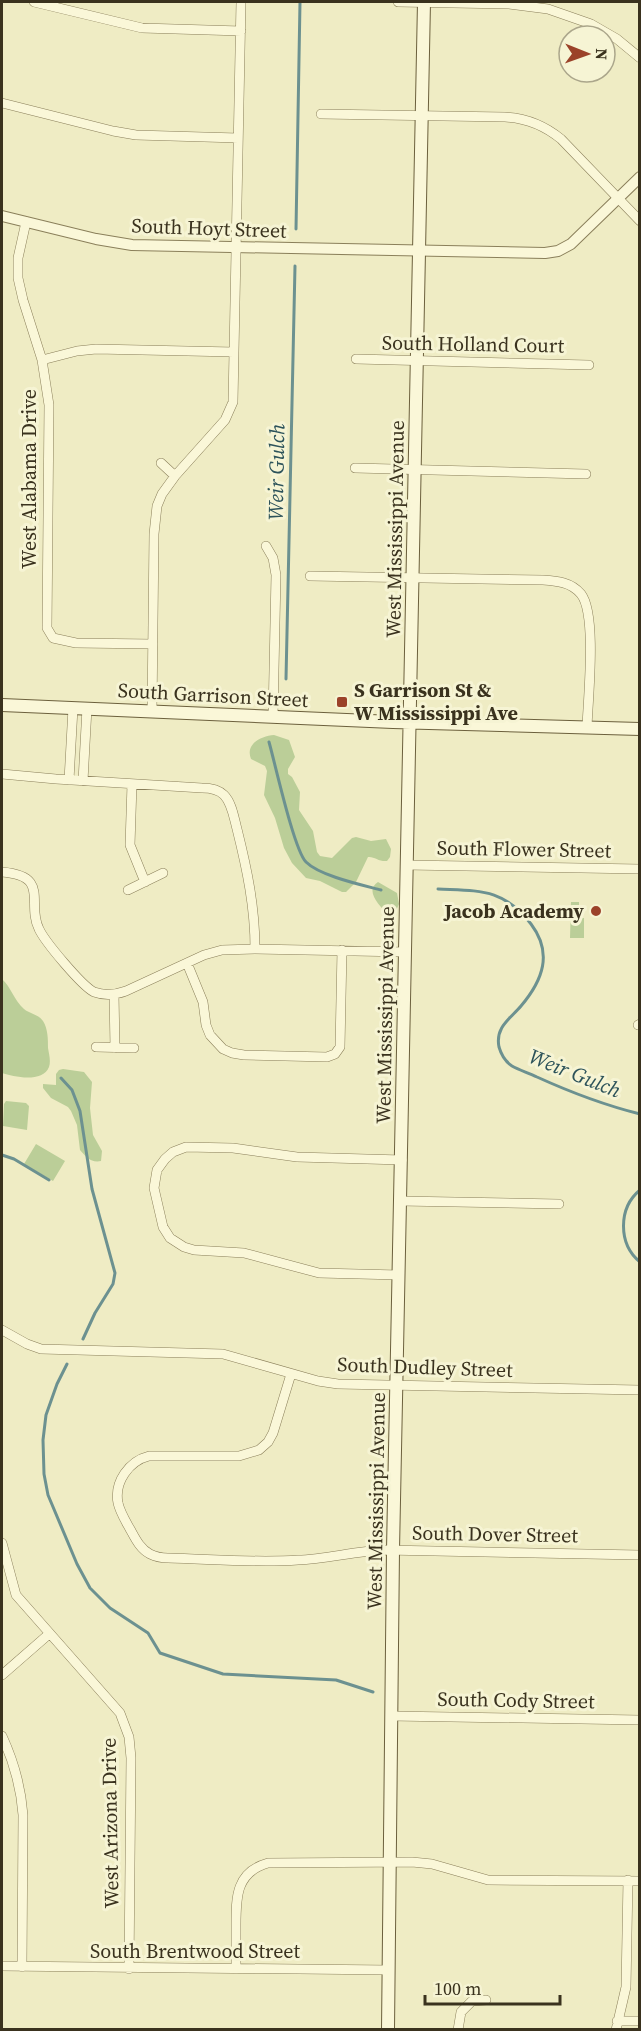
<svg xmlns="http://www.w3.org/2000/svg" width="641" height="2031" font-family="'Source Serif 4',serif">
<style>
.green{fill:#bbce98}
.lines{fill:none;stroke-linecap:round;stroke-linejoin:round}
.stream{stroke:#6c9190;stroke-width:3}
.minor-casing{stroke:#8a7f5a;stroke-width:10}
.tertiary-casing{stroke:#8a7f5a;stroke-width:12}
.secondary-casing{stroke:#6c603d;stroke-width:14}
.minor{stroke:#faf7d8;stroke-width:9}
.tertiary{stroke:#faf7d8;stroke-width:10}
.secondary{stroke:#faf7d8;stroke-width:12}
.poi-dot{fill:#9b4229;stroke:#f6f4d4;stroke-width:2}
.labels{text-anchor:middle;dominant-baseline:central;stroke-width:6;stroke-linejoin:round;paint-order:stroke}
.street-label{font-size:20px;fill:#3a321e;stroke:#f6f4d4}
.poi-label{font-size:20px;font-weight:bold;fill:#3a321e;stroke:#f6f4d4;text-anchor:start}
.water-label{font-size:21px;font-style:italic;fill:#2d535a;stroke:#f6f4d4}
</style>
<rect width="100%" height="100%" fill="#efecc4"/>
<path class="green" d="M274,735l15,5 6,17 -7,12v5l4,3 8,15 -1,18 14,21 4,21 3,4 12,2 20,-20 4,-1 15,4 15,-2 5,10 -1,8 -3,4c-8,1 -13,-5 -19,-4l-12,25 -10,10h-4l-22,-11 -14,-3 -14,-15 -8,-15 -9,-30 -11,-23 3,-24 -2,-5 -14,-7c-6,-15 10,-23 23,-24z
M378,882l19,11 2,11 -5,11h-6c-8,-9 -24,-24 -10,-33z
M571,902h8v16h5v20h-14z
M2,979c9,8 12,21 22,30 6,5 14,5 19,12 5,8 5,18 5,27 1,6 3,13 1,19 -6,16 -35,10 -47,6z
M63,1069l21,3 8,10 -2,26 3,27 9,16 -1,10c-10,2 -15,-4 -21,-11l-3,-25 -6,-14 -3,-4 -17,-9 -8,-10v-4l13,1v-11l3,-4z
M6,1101l20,2 3,3 -2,24 -24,-4 1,-22z
M36,1144l29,17 -12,20 -29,-17z"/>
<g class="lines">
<path class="stream" d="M296,229l4,-227
M286,679l9,-413
M269,742c6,21 25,108 37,120 14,14 56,23 75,28
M438,889c42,2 65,-1 93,35 22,29 12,56 -10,82 -11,13 -26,21 -22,41 2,7 7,15 13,19 7,4 17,7 25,11 33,15 67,28 103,37
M61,1078l11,12 8,21 12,78 23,84 -2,11 -18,29 -12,26
M2,1155l12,4 35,21
M640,1190c-22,18 -22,54 0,72
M67,1364l-10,20 -11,31 -3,25 1,34 4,21 29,69 13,24 20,20 38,25 12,20 63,21 113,6 37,12"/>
<defs>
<path id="minor" d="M34,2l108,26 99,3
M398,2l111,2 39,5 43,15 26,15 23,19
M2,103l111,28 23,4 102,3
M321,114l184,3c21,1 39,8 56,22l79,82
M26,222l-8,36v20l5,22 19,60 7,45 -2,223 6,10 23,5 77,1
M356,359l233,6
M42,360l35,-9 19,-2 138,3
M161,463l14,13
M355,468l231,6
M266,546l7,12 3,17 -3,142
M310,576l233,4c14,1 28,2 38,14 16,20 7,105 6,133
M152,711l2,-177 3,-28 5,-12 13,-18 50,-56 8,-18 8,-400
M2,774l54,5 146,9c7,0 16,1 22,7 8,8 10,23 13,34 10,40 18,78 18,120
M69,780l4,-72
M83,781l4,-73
M132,784l-2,61 15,37
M407,865l233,4
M2,872c49,4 24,31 37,57 6,13 43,57 55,63 11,4 21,3 32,-1l78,-36 18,-5 33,-1 150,3
M128,890l35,-17
M187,963l16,39 3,23 4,10 13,14 9,4 12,2 83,2 8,-3 5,-7 2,-97
M114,994l1,54
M638,1025l2,-1
M96,1047l38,1
M401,1201l158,3
M399,1275l-80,-2 -75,-20 -50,-3 -10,-3 -14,-9 -7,-11 -9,-39 3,-18 8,-11 8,-7 13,-5 47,1 64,9 105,3
M2,1330l25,14 14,5 182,5 95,27 20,3 302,6
M291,1374l-18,59 -5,9 -9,8 -20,6h-90c-20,5 -35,26 -31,47 2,9 7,17 12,26 5,9 10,20 20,25 6,3 12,4 18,4 43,1 87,5 130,2 29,-1 57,-9 87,-10l255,5
M2,1543l14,52 104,118 9,24 2,21 -2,211
M2,1675l47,-41
M392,1716l248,4
M2,1736c12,26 19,51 21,79l-1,152
M2,1966l387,4
M236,1969c0,-15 0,-29 0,-44 0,-28 0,-53 32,-62l144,-1 20,2 56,16 152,1
M617,2021h23
M458,2030l3,-18 11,-11 14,-1
M616,2030l10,-43 2,-107"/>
<path id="tertiary" d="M2,216l94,23 36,6 413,8 13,-2 13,-7 69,-67"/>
<path id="secondary" d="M2,705l391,17 247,7
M388,2030l5,-480 31,-1548"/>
</defs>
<use href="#minor" class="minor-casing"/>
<use href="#tertiary" class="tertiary-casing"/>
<use href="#secondary" class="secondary-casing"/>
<use href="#minor" class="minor"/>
<use href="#tertiary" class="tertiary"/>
<use href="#secondary" class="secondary"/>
</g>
<g class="poi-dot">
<rect x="336" y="696" width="12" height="12" rx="3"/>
<circle cx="596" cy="911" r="6"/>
</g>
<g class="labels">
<g class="street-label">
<text transform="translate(209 228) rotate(2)">South Hoyt Street</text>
<text transform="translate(473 344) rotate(1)">South Holland Court</text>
<text transform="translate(29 479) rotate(-90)">West Alabama Drive</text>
<text transform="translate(395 529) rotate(-89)">West Mississippi Avenue</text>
<text transform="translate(213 695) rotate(3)">South Garrison Street</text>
<text transform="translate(524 849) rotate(1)">South Flower Street</text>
<text transform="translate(385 1015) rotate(-89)">West Mississippi Avenue</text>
<text transform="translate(425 1367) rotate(2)">South Dudley Street</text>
<text transform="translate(376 1501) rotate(-89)">West Mississippi Avenue</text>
<text transform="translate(495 1534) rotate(1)">South Dover Street</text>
<text transform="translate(516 1700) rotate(1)">South Cody Street</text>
<text transform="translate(110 1823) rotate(-91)">West Arizona Drive</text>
<text x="195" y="1951">South Brentwood Street</text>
</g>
<g class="poi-label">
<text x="354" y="690">S Garrison St &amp;<tspan x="354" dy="23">W Mississippi Ave</tspan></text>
<text x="584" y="911" text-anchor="end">Jacob Academy</text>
</g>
<g class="water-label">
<text transform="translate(276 472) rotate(-89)">Weir Gulch</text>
<text transform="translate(575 1073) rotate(22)">Weir Gulch</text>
</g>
</g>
<rect width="641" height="2031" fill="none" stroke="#3a321e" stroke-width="6"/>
<g transform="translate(587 54) rotate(91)"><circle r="28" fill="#f6f4d4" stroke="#aba68b" stroke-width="1.5"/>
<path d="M0-4.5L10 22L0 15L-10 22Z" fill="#9b4229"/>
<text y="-9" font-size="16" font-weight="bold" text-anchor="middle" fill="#3a321e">N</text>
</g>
<path d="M425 1995v9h135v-9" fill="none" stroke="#3a321e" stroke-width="3"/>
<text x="434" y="1995" font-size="18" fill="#3a321e" stroke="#f6f4d4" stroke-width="4.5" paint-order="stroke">100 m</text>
</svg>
